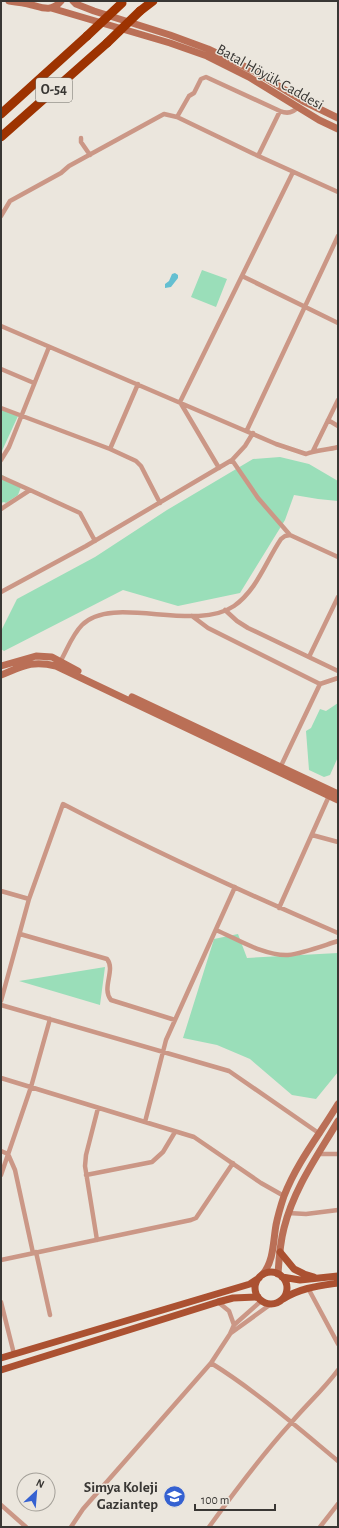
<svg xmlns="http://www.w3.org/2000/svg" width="339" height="1528" font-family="'Alegreya Sans',sans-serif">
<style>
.green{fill:#9adeb9}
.water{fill:#64bfd1}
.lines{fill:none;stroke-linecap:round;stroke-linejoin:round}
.street{stroke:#cb9786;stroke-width:4.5}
.secondary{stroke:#ba6f56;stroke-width:7}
.primary{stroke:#ab5131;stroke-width:7}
.highway{stroke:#9d3301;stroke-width:9}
.highway-bridge{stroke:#9d3301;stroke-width:9}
.labels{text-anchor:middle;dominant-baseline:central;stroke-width:3;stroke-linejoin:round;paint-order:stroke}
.shield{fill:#ebe6dd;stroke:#6e6c67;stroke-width:1}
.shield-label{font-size:14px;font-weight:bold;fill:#393734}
.street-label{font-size:15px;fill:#393734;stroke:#ebe6dd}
.poi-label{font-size:15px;font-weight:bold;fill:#393734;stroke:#ebe6dd;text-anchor:end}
</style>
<rect width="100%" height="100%" fill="#ebe6dd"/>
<path class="green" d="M202,270l25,9 -11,28 -25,-10z
M1,408l17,8 -17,37z
M280,457l29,7 29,17v20l-20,-2 -24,-4 -9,25 -45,73 -62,13 -55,-16 -119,61 -3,-2v-18l16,-32 78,-42 72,-47 86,-51z
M1,474l20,13 -3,8 -12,8 -2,-1 -3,1z
M338,703v54l-8,18 -6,2 -15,-7 -3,-39 5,-3 9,-19 6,2z
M238,934l9,24 91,-5v119l-22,27 -24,-4 -42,-36 -33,-14 -34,-7 31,-99z
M105,967l-5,38 -81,-24z"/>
<path class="water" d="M175,273l3,2v3l-7,9 -6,1v-4l4,-3 3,-7z"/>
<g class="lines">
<path class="street" d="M177,117l12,-21 5,-3 7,-14 5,-2 74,34c7,3 13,2 18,-4
M81,138v4l9,13
M258,156l22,-45
M1,216l9,-15 51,-28 8,-7 95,-52 13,3 77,37 84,38
M242,276l96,47
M1,326l275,118 30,10c10,-4 22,-4 32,-7
M1,369l33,14
M1,408l109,41 26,12 5,5 19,37
M328,420l10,6
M247,430l91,-194
M110,449l28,-65
M313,451l25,-51
M1,460l8,-13 40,-100
M232,460l26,38 32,37 48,22
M219,468l-39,-66 113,-230
M1,477l29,13
M1,509l29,-19 50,23 15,28
M1,592l85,-46 146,-86 13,-14 8,-13
M225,610l12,11 11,7 90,43
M192,616l16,12 112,56 18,-6
M309,657l29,-60
M60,662c7,-12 12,-27 22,-37 30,-31 112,8 152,-19 23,-16 32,-45 47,-67l4,-3 5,-1
M280,768l40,-84
M312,835l26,7
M1,891l28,8
M279,908l50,-112
M216,930c21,9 48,26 72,25 16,-2 34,-9 50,-14
M20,934l87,25c9,11 -6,29 4,41l64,20
M1,1001l28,-102 34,-95c90,47 182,89 275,129
M1,1005l228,66 91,63
M1,1078l193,59 67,46 23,13
M145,1122l21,-82 69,-153
M1,1151l7,3 7,16 18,83
M318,1154h20
M1,1175l30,-88 19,-68
M86,1175l66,-13 11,-10 12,-20
M288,1213l18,1 32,-4
M97,1240l-12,-74 1,-11 12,-47
M36,1252l14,63
M1,1260l190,-40 5,-2 37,-55
M308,1288l30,56
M1,1302l13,52
M218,1302l11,9 5,14
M231,1333l40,-29
M211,1363c45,28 86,64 127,98
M1,1505l25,22
M71,1527l12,-18 128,-146 19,-29 4,-9 27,-24
M209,1527c26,-36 52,-71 82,-104 15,-18 33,-34 47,-53
M320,1527l18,-23"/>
<path class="secondary" d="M9,1c8,1 15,2 23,4 11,3 20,7 29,-4
M73,1l3,3 18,7 76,24 38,14 46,22 49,30 35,17
M51,8l119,35 37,13 42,21 70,43 19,9
M1,666l35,-10 16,1 26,14
M1,675c22,-9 31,-15 55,-9l282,134
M132,697l206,97
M263,1274c11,-14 10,-32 13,-49 2,-10 5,-20 8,-29 13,-34 36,-62 54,-92
M278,1274c1,-16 2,-31 6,-46 10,-40 34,-73 54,-107"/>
<path class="primary" d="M280,1252l14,17 10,5 10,3
M255 1288a16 16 0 1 1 32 0a16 16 0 1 1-32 0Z
M282,1277l18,3 38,-4
M283,1299c17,-11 35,-13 55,-16
M1,1358l249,-74 9,-6
M1,1370l217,-68 15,-4 25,-1"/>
<path class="highway" d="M140,11l13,-10
M1,114l86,-78
M1,137l106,-94"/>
<path class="highway-bridge" d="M87,36l35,-33
M107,43l33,-32"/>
</g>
<defs>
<symbol id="school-disc" viewBox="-11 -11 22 22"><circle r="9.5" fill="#3561d1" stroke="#ebe6dd"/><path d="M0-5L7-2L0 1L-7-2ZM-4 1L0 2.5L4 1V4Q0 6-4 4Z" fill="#fff"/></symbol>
</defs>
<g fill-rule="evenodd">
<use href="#school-disc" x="162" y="1484" width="25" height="25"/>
</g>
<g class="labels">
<rect class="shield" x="36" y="78" width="36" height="24" rx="3"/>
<g class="shield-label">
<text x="54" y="90">O-54</text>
</g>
<g class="street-label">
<text transform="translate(270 77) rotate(29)">Batal Höyük Caddesi</text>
</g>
<g class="poi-label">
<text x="158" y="1487">Simya Koleji<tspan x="158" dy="17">Gaziantep</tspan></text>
</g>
</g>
<rect width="339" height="1528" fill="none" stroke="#393734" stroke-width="4"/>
<g transform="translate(36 1492) rotate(26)"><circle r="19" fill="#ebe6dd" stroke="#a4a099"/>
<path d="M0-3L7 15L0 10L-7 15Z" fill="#3561d1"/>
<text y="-6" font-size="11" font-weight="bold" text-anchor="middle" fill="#393734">N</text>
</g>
<path d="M195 1504v6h80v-6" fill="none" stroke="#393734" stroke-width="2"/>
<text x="201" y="1504" font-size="12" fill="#393734" stroke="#ebe6dd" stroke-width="3" paint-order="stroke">100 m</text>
</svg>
